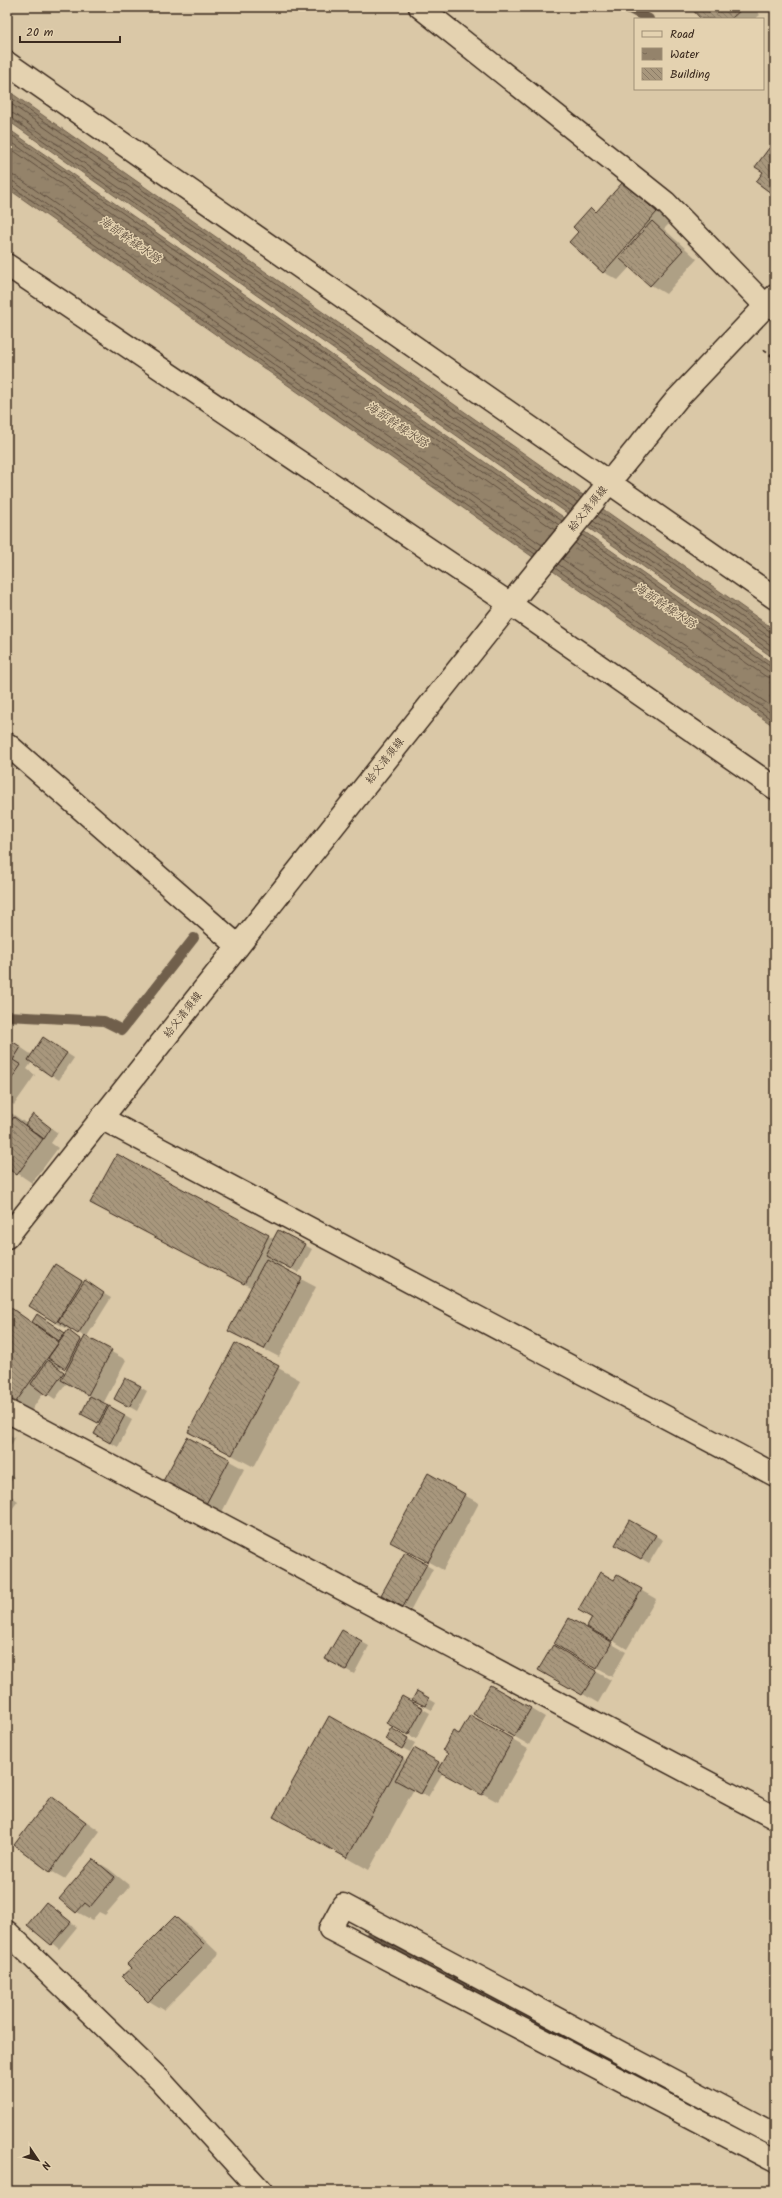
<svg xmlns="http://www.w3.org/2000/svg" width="782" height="2198" font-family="Kalam,'Klee One',sans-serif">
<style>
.water{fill:url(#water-ripples);stroke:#705f4c}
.shadow{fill:#0003;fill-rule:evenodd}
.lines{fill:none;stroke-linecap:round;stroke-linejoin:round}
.shore{stroke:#5f4e3d;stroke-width:1}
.stream{stroke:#705f4c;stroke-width:10}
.building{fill:url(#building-back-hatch);stroke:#3b2a1e}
.street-casing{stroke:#3b2a1e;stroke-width:25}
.secondary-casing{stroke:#3b2a1e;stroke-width:25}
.path{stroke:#3b2a1e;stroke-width:2.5;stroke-dasharray:4 3;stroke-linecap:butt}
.street{stroke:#e4d2b0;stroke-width:22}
.secondary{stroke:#e4d2b0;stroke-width:22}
.labels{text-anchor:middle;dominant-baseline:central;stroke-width:3;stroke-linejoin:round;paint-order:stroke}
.street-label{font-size:11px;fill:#3b2a1e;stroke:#e4d2b0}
.water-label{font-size:12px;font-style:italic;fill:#514031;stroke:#e4d2b0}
</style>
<defs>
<pattern id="water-ripples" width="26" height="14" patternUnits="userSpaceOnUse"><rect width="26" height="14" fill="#94836b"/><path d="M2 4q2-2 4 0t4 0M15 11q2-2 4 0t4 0" fill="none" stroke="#7a6b57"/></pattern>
<pattern id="building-back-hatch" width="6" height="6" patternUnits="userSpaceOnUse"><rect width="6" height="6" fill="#a8977d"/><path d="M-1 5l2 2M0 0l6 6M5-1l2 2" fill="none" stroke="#8a7b66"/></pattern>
</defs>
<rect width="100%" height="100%" fill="#dac8a7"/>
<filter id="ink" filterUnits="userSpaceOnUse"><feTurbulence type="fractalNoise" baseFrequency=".025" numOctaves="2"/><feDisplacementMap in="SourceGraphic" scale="8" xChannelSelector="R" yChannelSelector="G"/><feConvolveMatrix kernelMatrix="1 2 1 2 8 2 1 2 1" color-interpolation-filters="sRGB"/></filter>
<g filter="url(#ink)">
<path class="water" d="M7,90l768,540v29l-768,-539z
M7,128l768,537v62l-768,-539z"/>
<path class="shadow" d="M691,7h62l7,8 -5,4h-53z
M623,183l49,38 -8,8 33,30 -31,35 -15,-9 -21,-18 -12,13 -15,-8 -23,-41 11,-22 6,3z
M7,1038l25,17 19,-12 23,15 -15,22 -27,-18 -5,7 8,6 -21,30 -7,-4z
M7,1110l20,14 6,-9 25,18 -7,10 7,5 -26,35 -25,-17z
M117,1155l157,84 5,-8 33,18 -13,24 -17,-9 -2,4 36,19 -37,70 -35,-18 8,-51 -139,-73z
M70,1274l41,24 -25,40 40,22 -23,44 29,16 -14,27 -23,-13 5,-10 -18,-10 9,-18 -24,-13 -12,16 -11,-7 -15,22 -22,-14v-93l25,16 6,-8 28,20 4,-5 -14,-7zM72,1329l13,8 -2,4 -13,-8zM62,1366l6,4 -2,3 -6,-4z
M236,1345l64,35 -46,87 -65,-35z
M140,1387l7,4 -10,20 -14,-8z
M7,1433l8,5 -8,15z
M187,1438l57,31 -22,43 -43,-22z
M7,1473l7,4 -7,10z
M7,1493l11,8 -11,15z
M464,1495l15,8 -36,67 -36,-20z
M629,1521l34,19 -14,23 -33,-19z
M405,1553l28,16 -22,41 -29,-15z
M618,1577l38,22 -29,50 -38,-22z
M569,1619l57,33 -14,25 -57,-33z
M342,1631l27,15 -15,28 -27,-15z
M553,1647l58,33 -13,23 -58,-34z
M417,1692l19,11 -4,7 -12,-6z
M402,1697l28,16 -14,26 -28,-16z
M530,1708l15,9 -16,28 -54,-31z
M470,1716l58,33 -30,53 -55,-30 -15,25 -14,-8 -45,81 -73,-41 34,-111 77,43 7,-12 29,16z
M391,1730l24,13 -5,9 -24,-13z
M51,1797l49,34 -35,48 -14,-8z
M94,1860l15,9 21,17 -25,29 -6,-3 -7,8 -15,-8z
M46,1903l31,24 -18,22 -31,-25z
M175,1917l15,9 29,28 -55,56 -15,-9 -17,-33z"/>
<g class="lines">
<path class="shore" d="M7,95l574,403
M7,101l570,401
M7,112l7,2 560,393
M7,118h4l560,393
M7,132l555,389
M7,139l552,386
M7,146l548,384
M7,174l10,3 525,368
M7,180l7,2 524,368
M7,185l4,1 524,368
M600,512l171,120 4,1
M597,516l171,120 7,2
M593,521l182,127
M590,525l185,129
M582,535l189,132 4,1
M579,539l189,132 7,2
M575,543l190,133 10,3
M562,559l213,150
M558,564l217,152
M555,568l220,154"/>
<path class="stream" d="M626,7l23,12
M7,1016l97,5 18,9 72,-92
M371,1935l404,212"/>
</g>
<path class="building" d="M690,7h54l-13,12h-30z
M775,140v56l-19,-14 7,-10 -8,-5z
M623,182l34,30 -54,61 -34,-31 9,-10 -5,-5 18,-20 5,5z
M652,221l31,29 -33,36 -31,-28z
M43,1037l24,16 -16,23 -23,-16z
M7,1038l14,9 -8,13 8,5 -14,20z
M7,1111l5,4 -5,6z
M33,1114l18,14 -7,11 -19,-14z
M14,1117l29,22 -26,36 -10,-7v-42z
M117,1154l152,81 -25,49 -154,-81z
M278,1230l27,14 -14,25 -26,-14z
M266,1259l36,19 -38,71 -36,-18z
M55,1264l27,17 -26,42 -27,-17z
M85,1280l19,13 -26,41 -20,-13z
M7,1305l52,37 -46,64 -6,-5z
M37,1314l28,19 -6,8 -27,-19z
M68,1330l13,10 -16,29 -17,-11z
M85,1336l27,14 -24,45 -27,-15z
M235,1343l44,23 -47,89 -44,-23z
M48,1360l16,12 -17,24 -16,-12z
M125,1378l16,8 -12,21 -15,-8z
M90,1396l18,9 -10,18 -17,-9z
M109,1406l16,9 -15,28 -16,-9z
M187,1437l43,22 -24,45 -43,-23z
M428,1473l37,21 -37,68 -38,-20z
M629,1520l27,15 -15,24 -26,-14z
M405,1552l22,12 -24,43 -22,-12z
M600,1572l14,8 3,-5 25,14 -30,52 -25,-14 5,-9 -14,-8z
M569,1618l43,24 -15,27 -43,-25z
M342,1630l20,11 -16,29 -21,-11z
M553,1645l44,26 -15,24 -44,-25z
M490,1685l41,23 -17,29 -41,-23z
M417,1691l12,7 -4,8 -13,-6z
M402,1696l21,12 -15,27 -22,-12z
M470,1715l43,24 -31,56 -44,-24 10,-17 -5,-4 10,-19 6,3z
M329,1716l74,42 -56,100 -74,-41z
M391,1728l17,10 -6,11 -17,-10z
M414,1748l25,14 -18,32 -26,-14z
M51,1796l35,26 -36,50 -36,-27z
M93,1859l22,18 -25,30 -5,-4 -9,10 -17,-14z
M46,1902l25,20 -20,23 -24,-20z
M175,1916l30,29 -57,57 -26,-26 9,-8 -4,-4z"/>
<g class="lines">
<defs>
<path id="street" d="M420,7l245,195 100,103 10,3
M7,63l768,535
M7,744l231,202
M101,1118l674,357
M7,1411l768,407
M7,1932l153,148 101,111
M775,2135l-432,-230 -13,24 445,232"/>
<path id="secondary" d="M7,265l503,339 265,184
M7,1237l503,-633 167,-205 98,-103"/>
</defs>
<use href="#street" class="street-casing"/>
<use href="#secondary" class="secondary-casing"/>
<path class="path" d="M764,350l11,8"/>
<use href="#street" class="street"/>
<use href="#secondary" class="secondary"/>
</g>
</g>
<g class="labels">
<g class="street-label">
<text transform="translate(588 509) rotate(-51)">給父清須線</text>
<text transform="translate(385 761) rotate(-52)">給父清須線</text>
<text transform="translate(183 1015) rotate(-52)">給父清須線</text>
</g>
<g class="water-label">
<text transform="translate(130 240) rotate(35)">海部幹線水路</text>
<text transform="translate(397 425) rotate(34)">海部幹線水路</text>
<text transform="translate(665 606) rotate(34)">海部幹線水路</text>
</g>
</g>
<rect width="782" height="2198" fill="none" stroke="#e4d2b0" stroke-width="24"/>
<rect x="12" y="12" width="758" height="2174" fill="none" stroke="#3b2a1e" stroke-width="1.5" filter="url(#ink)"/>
<rect x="634" y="18" width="130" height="72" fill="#e4d2b0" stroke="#a08f76"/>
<rect x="642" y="31" width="20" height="6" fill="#e4d2b0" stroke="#a08f76"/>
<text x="670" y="38" font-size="12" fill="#3b2a1e">Road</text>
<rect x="642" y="48" width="20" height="12" fill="url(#water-ripples)" stroke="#a08f76"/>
<text x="670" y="58" font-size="12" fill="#3b2a1e">Water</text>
<rect x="642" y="68" width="20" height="12" fill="url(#building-back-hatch)" stroke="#a08f76"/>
<text x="670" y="78" font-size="12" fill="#3b2a1e">Building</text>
<g transform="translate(38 2160) rotate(125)" stroke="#e4d2b0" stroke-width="3" paint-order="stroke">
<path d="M0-3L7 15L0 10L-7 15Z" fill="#3b2a1e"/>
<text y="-6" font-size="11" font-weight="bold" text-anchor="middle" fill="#3b2a1e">N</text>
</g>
<path d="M20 36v6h100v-6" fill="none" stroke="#3b2a1e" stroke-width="2"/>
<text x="26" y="36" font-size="12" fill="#3b2a1e" stroke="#e4d2b0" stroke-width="3" paint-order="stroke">20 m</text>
</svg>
